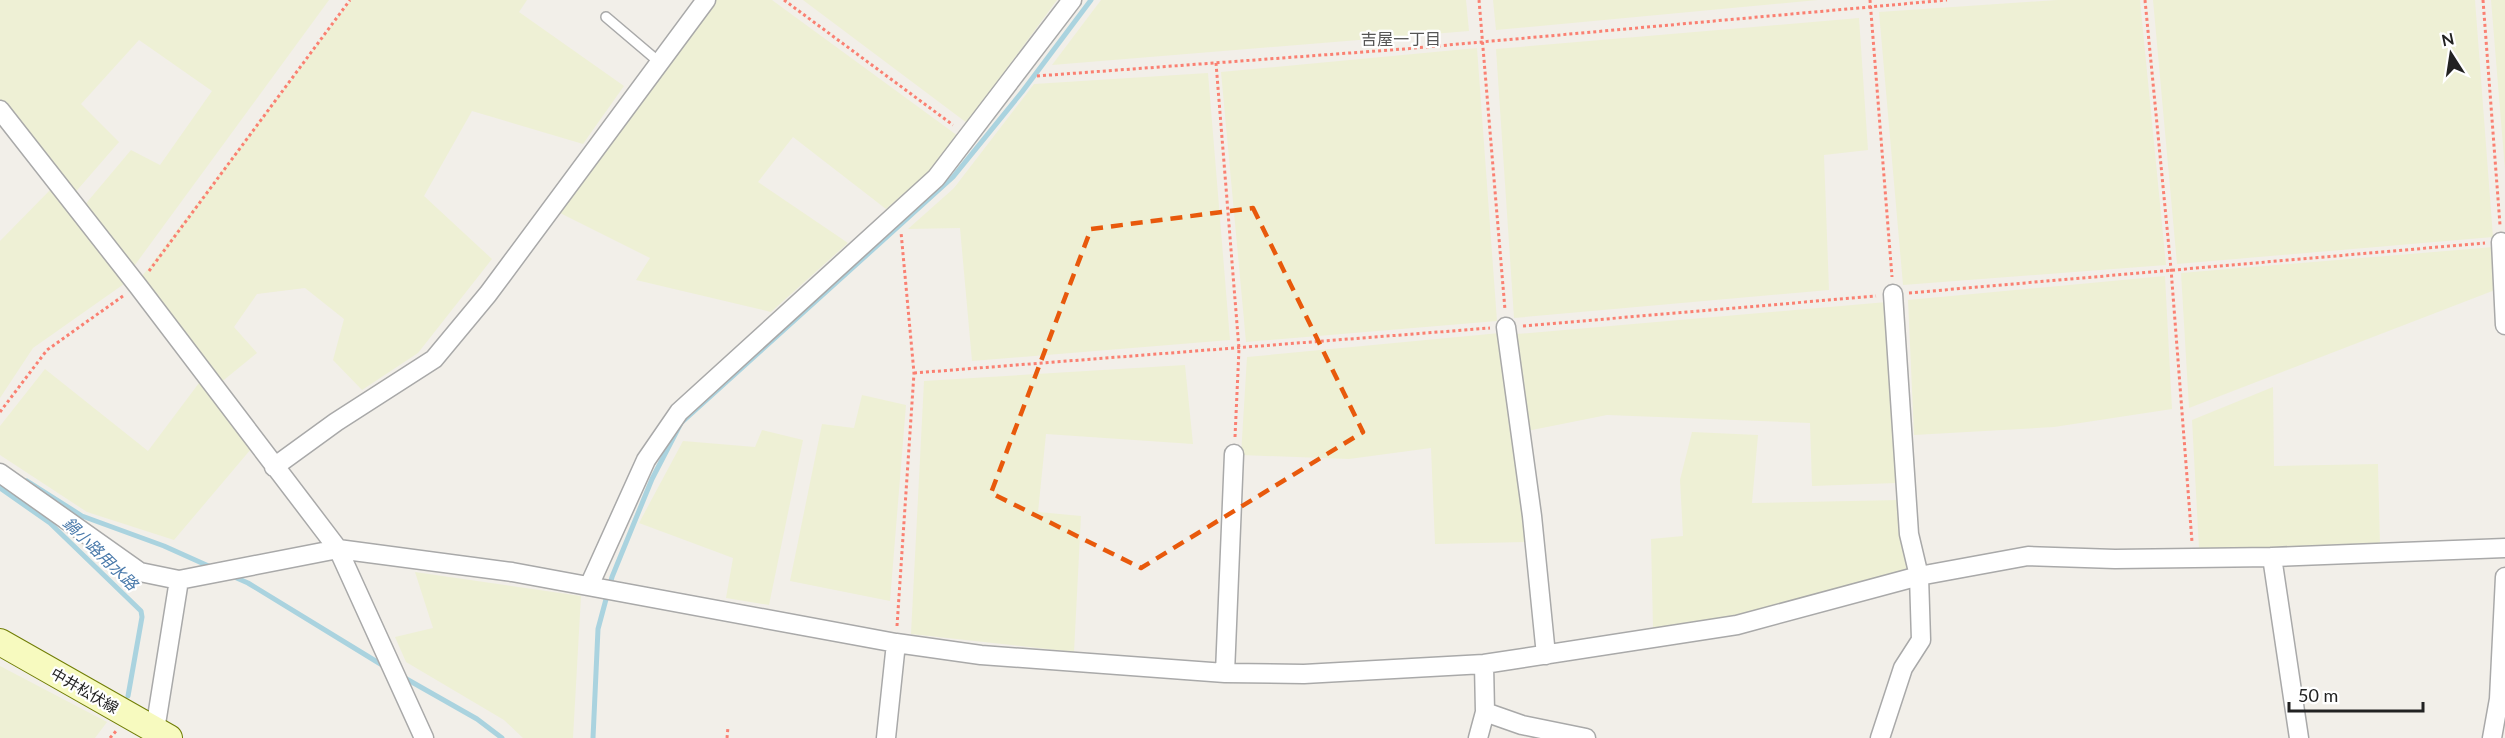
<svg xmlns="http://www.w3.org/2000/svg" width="2505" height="738" font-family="Lato,'Noto Sans JP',sans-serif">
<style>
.farmland{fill:#eef0d5}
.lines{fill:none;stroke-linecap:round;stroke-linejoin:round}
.stream{stroke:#aad3df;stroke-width:5}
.lane-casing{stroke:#a9a9a9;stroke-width:12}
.street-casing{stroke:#a9a9a9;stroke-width:21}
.secondary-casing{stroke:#707d05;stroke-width:28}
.path{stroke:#fa8072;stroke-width:3;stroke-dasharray:3 3;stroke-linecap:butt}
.lane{stroke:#fff;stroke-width:9}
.street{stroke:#fff;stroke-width:18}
.secondary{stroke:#f7fabf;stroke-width:26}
.marked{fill:none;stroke:#e8590c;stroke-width:4.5;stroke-dasharray:12 8;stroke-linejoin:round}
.labels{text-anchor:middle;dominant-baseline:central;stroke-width:4.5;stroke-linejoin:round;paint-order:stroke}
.street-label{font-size:15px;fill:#222;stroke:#fff}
.neighbourhood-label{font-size:16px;fill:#555;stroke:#fff}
.water-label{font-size:16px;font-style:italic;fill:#4a7aab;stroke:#fff}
</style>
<rect width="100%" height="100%" fill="#f2efe9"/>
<path class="farmland" d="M0,0h329l-197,269 -49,-62 48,-57 29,15 52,-74 -73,-51 -58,64 38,38 -47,54 -72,-96z
M351,0h176l-8,12 105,74 -41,58 -111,-33 -48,85 68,63 -74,94 -56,37 -29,-30 11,-41 -39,-31 -48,6 -23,33 23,26 -38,31 -79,-105z
M715,0h57l186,136 -29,36 -43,37 -93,-72 -35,45 90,61 -77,69 -135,-32 14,-22 -90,-45z
M803,0h254l-90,123z
M1101,0h365l3,31 -417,34z
M1493,0h325l-322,30z
M2057,0h83l26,265 -263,20 -24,-273z
M2153,0h322l18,237 -316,27z
M2491,0h14v170z
M1859,18l9,132 -44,5 5,135 -315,28 -18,-269z
M1477,48l20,273 -251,21 -25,-270z
M1208,73l22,267 -258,21 -12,-133 -52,1 46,-41 80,-104z
M52,188l72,96 -91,64 -33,50v-157z
M2494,247l1,43 -306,118 -8,-135z
M2165,276l7,133 -118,18 -140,8 -6,-135z
M1887,302l10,181 -85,3 -2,-63 -203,-8 -80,16 -10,-97z
M1500,333l27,209 -92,2 -4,-96 -82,11 -108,-4 6,-98z
M1185,365l8,79 -147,-10 -8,78 43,4 -7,136 -163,-18 13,-253z
M45,369l103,82 51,-68 52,66 -77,91 -87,-28 -87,-57v-29z
M2273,387l1,79 104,-2 2,83 -181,1 -7,-128z
M862,395l44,10 -16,196 -100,-20 32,-157 32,4z
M762,430l41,10 -34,165 -43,-7 7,-40 -94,-35 44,-82 72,6z
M1692,432l66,3 -6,68 148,-3 11,70 -166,47 -92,11 -2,-89 32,-3 -3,-56z
M415,572l166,24 -8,142h-50l-19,-18 -98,-58 -11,-25 38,-9z
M0,666l107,56 -12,16h-95z"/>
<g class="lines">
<path class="stream" d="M27,481l55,35 82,30 49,22
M0,488l50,35 91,88 1,6 -14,79
M230,575l18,8 139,85
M403,677l74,42 25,19
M593,738l5,-109 14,-52 40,-98 29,-56 272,-246 69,-85 69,-92"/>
<defs>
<path id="lane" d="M606,17l53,45"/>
<path id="street" d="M0,110l138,176 200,263 86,189
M2501,242l4,83
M1506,327l26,189 14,139
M274,467l62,-45 98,-63 54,-65 218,-294
M0,473l140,99 39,8
M2272,557l27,181
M589,586l57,-126 33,-48 257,-234 136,-178
M1225,673l9,-219
M1485,712l37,13 64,13
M155,730l24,-150 159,-31 174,23 384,71 85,12 244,18 79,1 180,-10 253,-39 182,-49 109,-20 87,3 157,-2 233,-9
M886,738l10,-95
M1478,738l7,-26 -1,-48
M1880,738l23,-70 18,-28 -2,-64 -10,-42 -16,-240
M2492,738l7,-39 6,-122"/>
<path id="secondary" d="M0,642l169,96"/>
</defs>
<use href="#lane" class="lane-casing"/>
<use href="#street" class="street-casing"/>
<use href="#secondary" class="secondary-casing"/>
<path class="path" d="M784,0l169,125
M1479,0l26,310
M1870,0l22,277
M2145,0l26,269 21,273
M2483,0l17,225
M1216,63l23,286 -4,88
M1037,76l367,-27 543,-49
M149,271l201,-271
M1909,293l576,-50
M1523,326l353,-30
M914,373l576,-45
M0,412l47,-62 76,-54
M897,626l17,-253 -13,-141
M110,738l6,-7
M727,738l1,-11"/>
<use href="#lane" class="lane"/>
<use href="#street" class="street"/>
<use href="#secondary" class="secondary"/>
</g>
<path class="marked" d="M1253,208l110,224 -222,136 -150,-75 100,-264z"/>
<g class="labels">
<g class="street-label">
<text transform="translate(85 690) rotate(30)">中井松伏線</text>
</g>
<g class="neighbourhood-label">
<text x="1401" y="38">吉屋一丁目</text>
</g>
<g class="water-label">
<text transform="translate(101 553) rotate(44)">鍋小路用水路</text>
</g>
</g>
<g transform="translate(2451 54) rotate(348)" stroke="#ffffff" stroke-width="4.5" paint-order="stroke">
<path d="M0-4.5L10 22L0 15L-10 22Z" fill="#222222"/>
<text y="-9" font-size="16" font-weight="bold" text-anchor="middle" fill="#222222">N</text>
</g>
<path d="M2289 702v9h134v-9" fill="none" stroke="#222222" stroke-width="3"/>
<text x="2298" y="702" font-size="18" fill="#222222" stroke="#ffffff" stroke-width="4.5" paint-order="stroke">50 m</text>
</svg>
